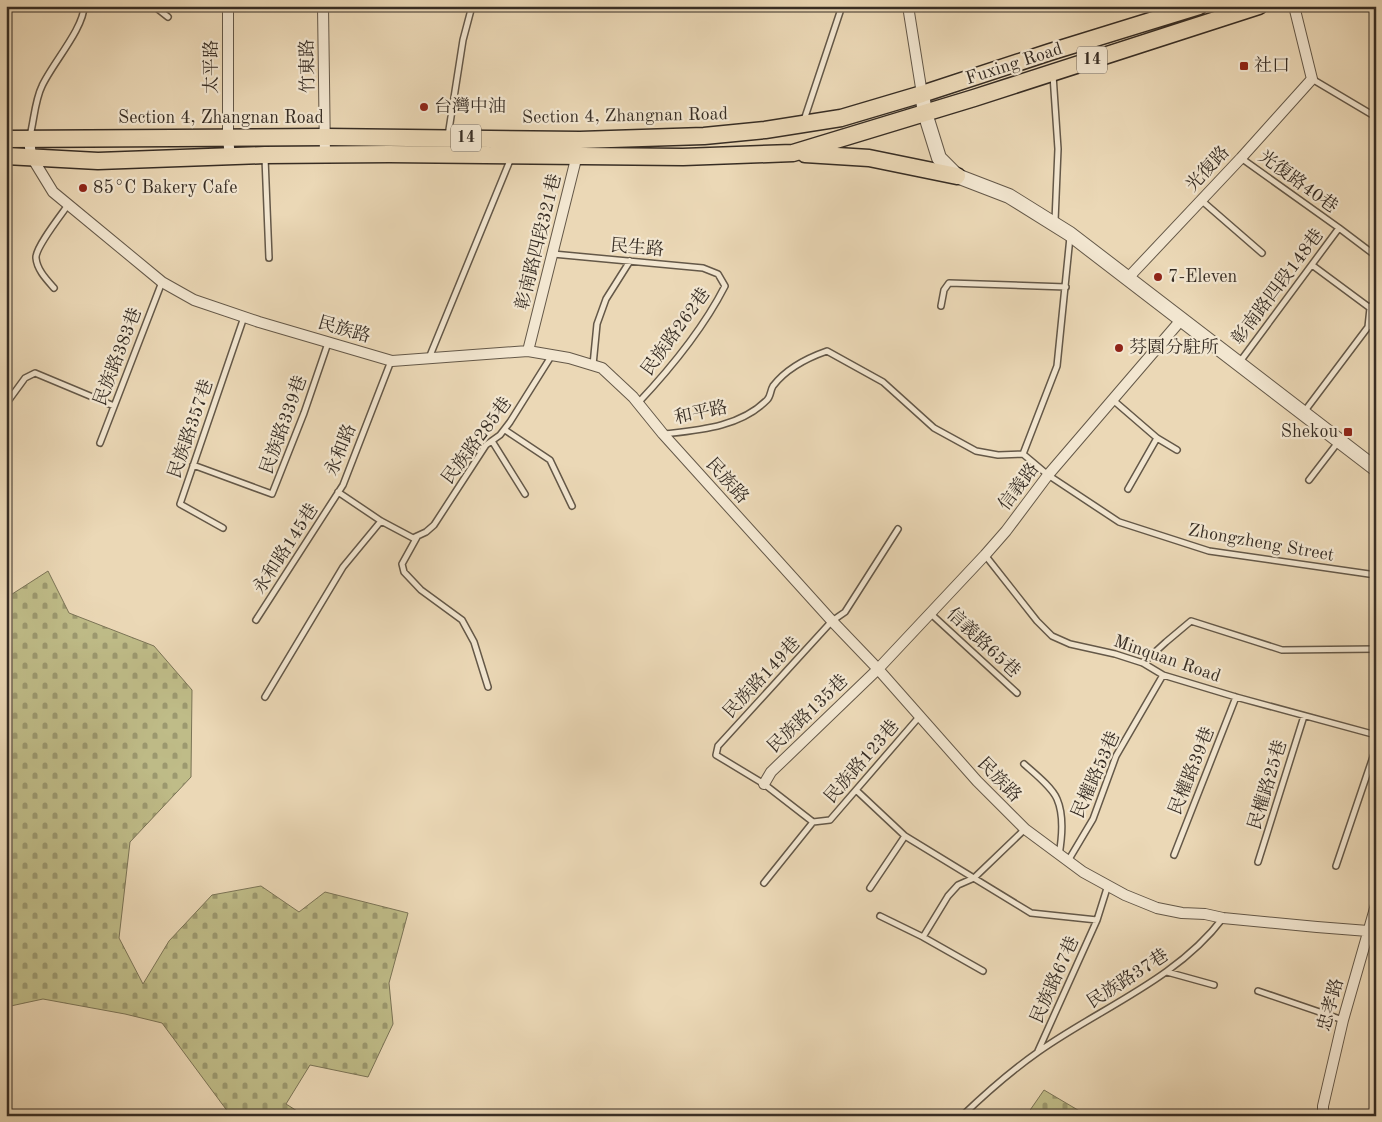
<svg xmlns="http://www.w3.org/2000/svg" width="1382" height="1122" font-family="'Old Standard TT','Noto Serif TC',serif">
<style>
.cemetery{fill:url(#cemetery-stones);stroke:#7b7456}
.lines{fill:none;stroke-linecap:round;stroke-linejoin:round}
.service-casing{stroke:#645848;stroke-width:8}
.minor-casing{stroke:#645848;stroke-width:12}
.tertiary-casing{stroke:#645848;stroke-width:16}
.primary-casing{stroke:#372d24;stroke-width:19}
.service{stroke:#f2e6d0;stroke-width:5}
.minor{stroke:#f2e6d0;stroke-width:10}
.tertiary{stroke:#f2e6d0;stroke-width:14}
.primary{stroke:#ebd8b6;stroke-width:16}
.poi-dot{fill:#8f2418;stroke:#f2e6d0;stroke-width:2}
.labels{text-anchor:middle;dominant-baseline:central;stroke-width:4.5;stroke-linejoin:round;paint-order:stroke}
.shield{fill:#f2e6d0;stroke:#6f6458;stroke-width:1}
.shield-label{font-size:16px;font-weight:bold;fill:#372d24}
.street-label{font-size:18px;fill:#372d24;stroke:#f2e6d0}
.poi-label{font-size:18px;fill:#372d24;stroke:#f2e6d0;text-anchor:start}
</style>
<defs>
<pattern id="cemetery-stones" width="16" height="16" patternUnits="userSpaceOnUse" patternTransform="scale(1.25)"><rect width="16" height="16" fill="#bfbc88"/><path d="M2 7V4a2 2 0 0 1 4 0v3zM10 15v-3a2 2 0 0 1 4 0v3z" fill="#9c996f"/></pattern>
</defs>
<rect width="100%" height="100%" fill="#ebd8b6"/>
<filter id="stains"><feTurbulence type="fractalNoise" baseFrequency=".004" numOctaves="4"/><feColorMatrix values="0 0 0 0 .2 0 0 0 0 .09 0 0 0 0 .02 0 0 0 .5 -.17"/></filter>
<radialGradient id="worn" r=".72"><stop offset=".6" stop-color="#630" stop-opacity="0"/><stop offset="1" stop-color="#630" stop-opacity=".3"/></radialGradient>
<path class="cemetery" d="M48,571l21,42 85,33 38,44 -1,87 -61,65 -11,96 24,46 26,-43 43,-46 49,-9 38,26 26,-20 83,21 -19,70 4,41 -25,53 -58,-12 -24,39 19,12h-74l-69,-93 -37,-9 -82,-15 -37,8v-409z
M1044,1090l44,26h-62z"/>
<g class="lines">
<defs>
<path id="service" d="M154,6l14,11
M1053,75l5,74 -3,72
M1312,79l64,38
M804,120l38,-114
M30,136c4,-16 5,-36 12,-50 10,-22 42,-58 42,-80
M448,136l15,-96 9,-34
M265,158l4,100
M1241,158l98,70 37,28
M1201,200l61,53
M553,254l150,14 15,6 7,12c-22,43 -54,82 -87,117
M1312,265l58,43
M54,288c-7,-8 -17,-18 -18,-30 -1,-10 25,-43 32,-53
M941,306l3,-16 5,-7 117,4
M1368,327l2,-19 6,-8
M429,358l82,-200
M1239,363l100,-135
M593,365l4,-41 9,-25 24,-38
M1113,400l44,38 20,12
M6,404l19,-26 10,-5 79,33
M1304,412l64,-85
M505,430l45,30 22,46
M664,434c36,-4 76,-7 103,-34 4,-4 3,-9 6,-14 13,-17 34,-28 54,-35l56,31 51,46 42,23 22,4 25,-1 25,21 71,47 90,29 167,24
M492,441l33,53
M100,443l62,-161
M1023,454l34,-88 13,-129
M193,465l79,29 32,-81 24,-70
M1309,480l30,-39
M1128,489l29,-51
M338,492l43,29 32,17 13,-6 8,-7 52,-80 14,-10 10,-13 42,-67
M223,528l-43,-24 64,-187
M417,537l-15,27 2,8 17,18 41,30 12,22 14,45
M985,555l52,66 15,15 18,8 45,10 28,9 20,12 73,22 140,38
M930,613l87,80
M256,620l87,-135 48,-124
M1143,663l23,-21 25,-21 91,29 94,-1
M265,697l78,-130 38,-46
M1024,764c10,9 28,23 33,35 7,16 5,39 2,56
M856,790l49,46 126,77 66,7
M813,822l-49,-38 -48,-29 2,-9 114,-125 13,-9 53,-83
M1174,855l62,-158
M1068,861l25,-42 23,-63 47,-81
M1258,862l46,-146
M1336,866l40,-118
M764,883l49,-61 17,-2 89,-103
M870,888l35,-52
M880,916l43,21 60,34
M923,937l25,-41 10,-11 16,-7 51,-49
M1167,972l47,13
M1258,991l85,29
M1038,1051l59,-131 11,-35
M962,1116c24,-23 49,-45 76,-64 62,-44 138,-72 185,-134"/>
<path id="minor" d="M228,6v132l2,19
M323,6l2,150
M908,6l14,88
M29,139l2,17 22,36 109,90 32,18 65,22 133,39 136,-10 41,7 33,10 31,29 30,37 169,187 46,48 99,112 48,48 58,43 42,23 32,13 25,5 23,1 18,4 94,9 51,4
M1127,279l114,-121 71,-79 -18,-73
M528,351l50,-200
M764,784l7,-12 107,-103 107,-114 21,-24 42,-56 133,-155
M1323,1116v-10l20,-86 33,-115"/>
<path id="tertiary" d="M922,94l3,19 14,45 18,18 52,20 61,38 306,235"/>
<path id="primary" d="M6,139l320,-2 254,3 124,-4 61,-6 76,-12 81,-24 128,-42 149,-46
M805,154l64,4 88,18
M6,156l92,5 167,-6 124,-1 294,3 110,-4 181,-55 285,-92"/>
</defs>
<use href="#service" class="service-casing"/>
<use href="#minor" class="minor-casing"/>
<use href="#tertiary" class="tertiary-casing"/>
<use href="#primary" class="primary-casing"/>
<use href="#service" class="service"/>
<use href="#minor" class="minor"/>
<use href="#tertiary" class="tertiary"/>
<use href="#primary" class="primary"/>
</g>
<g class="poi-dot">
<rect x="1239" y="61" width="10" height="10" rx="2.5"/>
<circle cx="424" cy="107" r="5"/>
<circle cx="83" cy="188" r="5"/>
<circle cx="1158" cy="277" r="5"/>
<circle cx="1119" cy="348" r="5"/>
<rect x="1343" y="427" width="10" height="10" rx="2.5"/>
</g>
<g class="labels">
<g class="shield">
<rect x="1077" y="46.5" width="30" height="27" rx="4"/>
<rect x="451" y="124.5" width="30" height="27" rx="4"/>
</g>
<g class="shield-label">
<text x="1092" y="60">14</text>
<text x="466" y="138">14</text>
</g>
<g class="street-label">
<text transform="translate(1014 64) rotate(-18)">Fuxing Road</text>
<text transform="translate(308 66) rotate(-91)">竹東路</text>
<text transform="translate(212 67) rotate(-90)">太平路</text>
<text transform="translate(625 116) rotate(-1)">Section 4, Zhangnan Road</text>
<text x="221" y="118">Section 4, Zhangnan Road</text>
<text transform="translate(1208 169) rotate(-47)">光復路</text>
<text transform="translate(1298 182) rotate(36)">光復路40巷</text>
<text transform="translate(539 242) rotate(-76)">彰南路四段321巷</text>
<text transform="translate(637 248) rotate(5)">民生路</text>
<text transform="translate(1278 287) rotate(-53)">彰南路四段148巷</text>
<text transform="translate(344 330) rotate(16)">民族路</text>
<text transform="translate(676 332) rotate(-54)">民族路262巷</text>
<text transform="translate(118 357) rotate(-69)">民族路383巷</text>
<text transform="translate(701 413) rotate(-12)">和平路</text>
<text transform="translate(284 425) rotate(-70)">民族路339巷</text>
<text transform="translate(191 429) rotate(-71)">民族路357巷</text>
<text transform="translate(477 441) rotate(-53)">民族路285巷</text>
<text transform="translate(341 450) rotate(-68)">永和路</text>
<text transform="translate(727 481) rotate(48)">民族路</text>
<text transform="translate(1019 487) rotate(-53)">信義路</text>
<text transform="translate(1261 543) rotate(10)">Zhongzheng Street</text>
<text transform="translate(286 549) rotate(-57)">永和路145巷</text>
<text transform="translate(983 643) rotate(43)">信義路65巷</text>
<text transform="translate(1167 659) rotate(19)">Minquan Road</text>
<text transform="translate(762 678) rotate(-47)">民族路149巷</text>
<text transform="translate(808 714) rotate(-44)">民族路135巷</text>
<text transform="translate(862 762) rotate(-49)">民族路123巷</text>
<text transform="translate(1192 771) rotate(-68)">民權路39巷</text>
<text transform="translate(1096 775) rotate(-66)">民權路53巷</text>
<text transform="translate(999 780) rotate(46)">民族路</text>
<text transform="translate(1268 785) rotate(-73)">民權路25巷</text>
<text transform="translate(1128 979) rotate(-33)">民族路37巷</text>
<text transform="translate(1055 980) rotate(-66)">民族路67巷</text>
<text transform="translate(1331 1005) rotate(-75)">忠孝路</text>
</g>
<g class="poi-label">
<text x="1254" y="66">社口</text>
<text x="434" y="107">台灣中油</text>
<text x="93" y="188">85°C Bakery Cafe</text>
<text x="1168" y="277">7-Eleven</text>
<text x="1129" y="348">芬園分駐所</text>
<text x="1338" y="432" text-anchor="end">Shekou</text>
</g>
</g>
<rect width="1382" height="1122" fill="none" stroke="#ebd8b6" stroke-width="25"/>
<rect x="8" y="8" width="1367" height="1107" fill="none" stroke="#372d24" stroke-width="2.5"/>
<rect x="12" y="12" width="1357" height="1097" fill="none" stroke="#372d24"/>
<rect width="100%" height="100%" filter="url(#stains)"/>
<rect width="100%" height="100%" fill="url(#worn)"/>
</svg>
